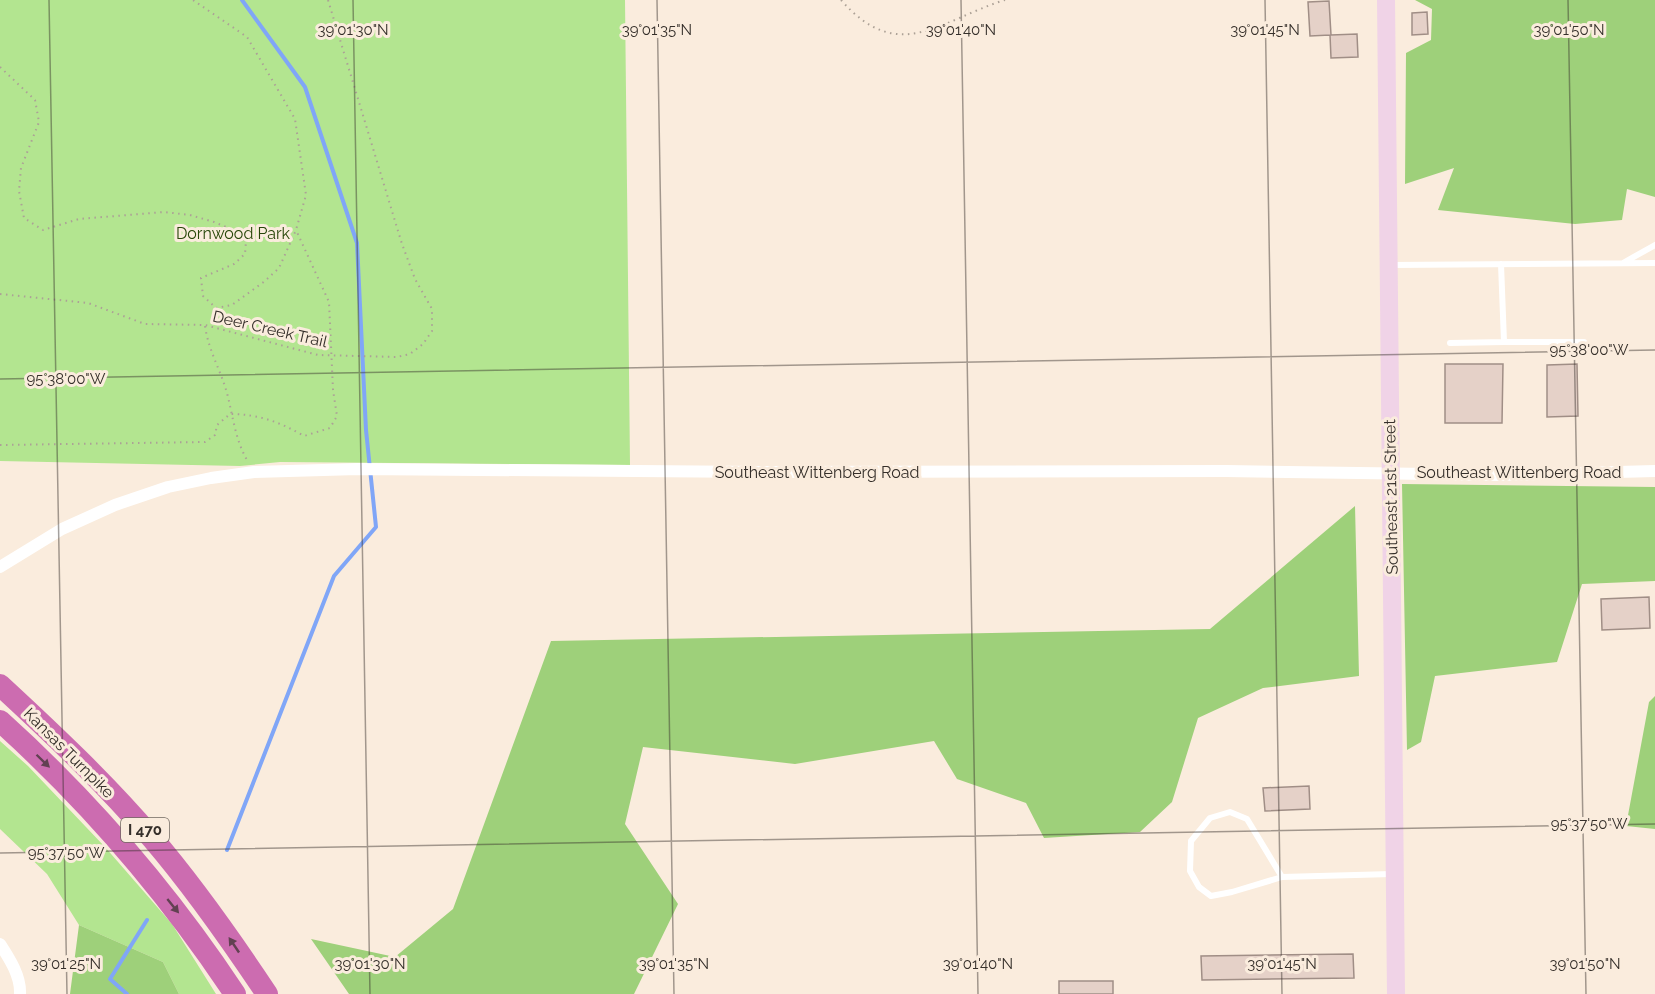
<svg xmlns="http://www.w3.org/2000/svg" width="1655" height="994" font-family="Raleway,sans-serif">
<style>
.green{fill:#b3e590}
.forest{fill:#9ed07a}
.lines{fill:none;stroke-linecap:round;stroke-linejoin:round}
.stream{stroke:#80a6f7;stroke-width:4}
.building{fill:#e5d1c8;stroke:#a08e86;stroke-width:1.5}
.path{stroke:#aca196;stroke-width:2;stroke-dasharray:1.5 4.5;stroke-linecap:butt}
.lane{stroke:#fff;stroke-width:6}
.street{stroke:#fff;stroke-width:12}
.secondary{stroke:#f0d3e7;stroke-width:18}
.highway{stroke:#cc6cb0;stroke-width:22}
.oneway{fill:#624152}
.ticks{fill:none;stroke:#352f2a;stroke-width:1.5;stroke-opacity:0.45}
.labels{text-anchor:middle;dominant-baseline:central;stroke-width:6;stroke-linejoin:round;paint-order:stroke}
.shield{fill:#faecdd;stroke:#706860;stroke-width:1.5}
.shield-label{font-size:15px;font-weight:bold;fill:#352f2a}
.park-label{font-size:16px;fill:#28470a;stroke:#faecdd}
.street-label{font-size:16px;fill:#352f2a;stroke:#faecdd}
.ticks-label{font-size:15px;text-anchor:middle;fill:#352f2a;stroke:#faecdd;stroke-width:6;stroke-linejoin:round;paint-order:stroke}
</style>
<rect width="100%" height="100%" fill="#faecdd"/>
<path class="green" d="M0,0h625l5,465 -350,-3 -40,4 -240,-5z
M0,741l28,25 77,81 67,77 44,70h-37l-16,-32 -84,-37 -32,-51 -47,-45z"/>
<path class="forest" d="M1415,0h240v197l-28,-8 -5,31 -47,4 -137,-14 16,-42 -49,16 1,-131 25,-13 1,-31z
M1402,484l253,3v94l-73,3 -25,78 -122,14 -14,66 -14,8z
M1355,506l4,170 -96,12 -65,30 -26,84 -32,30 -96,6 -18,-35 -69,-24 -23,-38 -139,23 -152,-17 -18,77 53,80 -44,90h-285l-38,-55 84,18 58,-48 98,-268 659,-12z
M1655,696v133l-29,-3 23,-124z
M79,925l84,37 16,32h-109z"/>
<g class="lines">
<path class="stream" d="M227,850l107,-274 42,-49 -10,-97 -9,-187 -52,-156 -63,-87
M127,994l-17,-15 37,-59"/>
</g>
<path class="building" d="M1329,1l2,34 26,-1 1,23 -27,1 -1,-23 -20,1 -2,-34z
M1427,12l1,22 -16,1v-22z
M1445,364h58l-1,59h-57z
M1577,364l1,52 -31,1v-52z
M1649,597l1,31 -48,2 -1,-31z
M1309,786l1,23 -45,2 -2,-23z
M1353,954l1,24 -152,2 -1,-24z
M1059,981h54v13h-54z"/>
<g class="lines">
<path class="path" d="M841,0c58,66 99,20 164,0
M0,67l35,33 4,22 -18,46 -2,23 5,27 19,12 36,-11 85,-7 26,3 24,7 17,7 15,12 -1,13 -11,10 -33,14 2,18 13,12 16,-3 33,-24 14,-13 17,-38 10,-35 -11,-76 -48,-82 -54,-37
M0,294l88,9 57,21 60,1 113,30 79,2 13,-3 13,-10 9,-13v-22l-17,-30 -13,-35 -74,-244
M205,326c4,27 17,46 23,71 5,21 8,44 19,63
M0,445l205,-3 10,-7 2,-10 13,-11c28,0 50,8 74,22l26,-8 7,-12 -4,-26 -4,-88 -33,-72"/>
<path class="lane" d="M1623,263l32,-18
M1391,265l264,-2
M1504,342h80
M1450,343l54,-1 -3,-78
M1282,877l-35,-58 -17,-7 -20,6 -19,23 -1,30 9,16 12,9 21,-4 50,-15 110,-3"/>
<path class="street" d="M0,567l62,-38 53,-24 53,-18 43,-9 43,-6 104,-3 405,3 463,-1 274,4 155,-4
M0,944c9,14 21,32 20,50"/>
<path class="secondary" d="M1386,0l10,994"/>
<path class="highway" d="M0,685c53,49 106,99 152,153 42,49 79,102 115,156
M0,721c90,81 168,172 235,273"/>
</g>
<defs><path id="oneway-solid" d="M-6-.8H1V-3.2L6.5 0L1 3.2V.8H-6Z" transform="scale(1.5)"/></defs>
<g class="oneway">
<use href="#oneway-solid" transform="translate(43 761) rotate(44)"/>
<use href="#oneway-solid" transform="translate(173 906) rotate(51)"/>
<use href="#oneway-solid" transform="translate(234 945) rotate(-124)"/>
</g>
<path class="ticks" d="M49,0l18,994M353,0l17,994M657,0l17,994M961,0l17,994M1265,0l17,994M1568,0l18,994M0,379l1655,-29M0,853l1655,-29"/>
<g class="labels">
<rect class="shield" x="121" y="818" width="48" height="24" rx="4.5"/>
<g class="shield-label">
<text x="145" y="830">I 470</text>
</g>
<g class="park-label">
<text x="233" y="233">Dornwood Park</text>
</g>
<g class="street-label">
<text transform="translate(270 329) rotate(13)">Deer Creek Trail</text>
<text x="817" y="472">Southeast Wittenberg Road</text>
<text x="1519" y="472">Southeast Wittenberg Road</text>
<text transform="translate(1391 497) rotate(-91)">Southeast 21st Street</text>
<text transform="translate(69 753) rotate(45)">Kansas Turnpike</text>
</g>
</g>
<g class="ticks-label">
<text x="353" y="35">39°01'30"N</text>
<text x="657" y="35">39°01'35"N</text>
<text x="961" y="35">39°01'40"N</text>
<text x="1265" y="35">39°01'45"N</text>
<text x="1569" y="35">39°01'50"N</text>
<text x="1589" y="355">95°38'00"W</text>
<text x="66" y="384">95°38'00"W</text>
<text x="1589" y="829">95°37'50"W</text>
<text x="66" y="858">95°37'50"W</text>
<text x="66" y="969">39°01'25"N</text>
<text x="370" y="969">39°01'30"N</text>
<text x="674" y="969">39°01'35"N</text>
<text x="978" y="969">39°01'40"N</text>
<text x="1282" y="969">39°01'45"N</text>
<text x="1585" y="969">39°01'50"N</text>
</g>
</svg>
